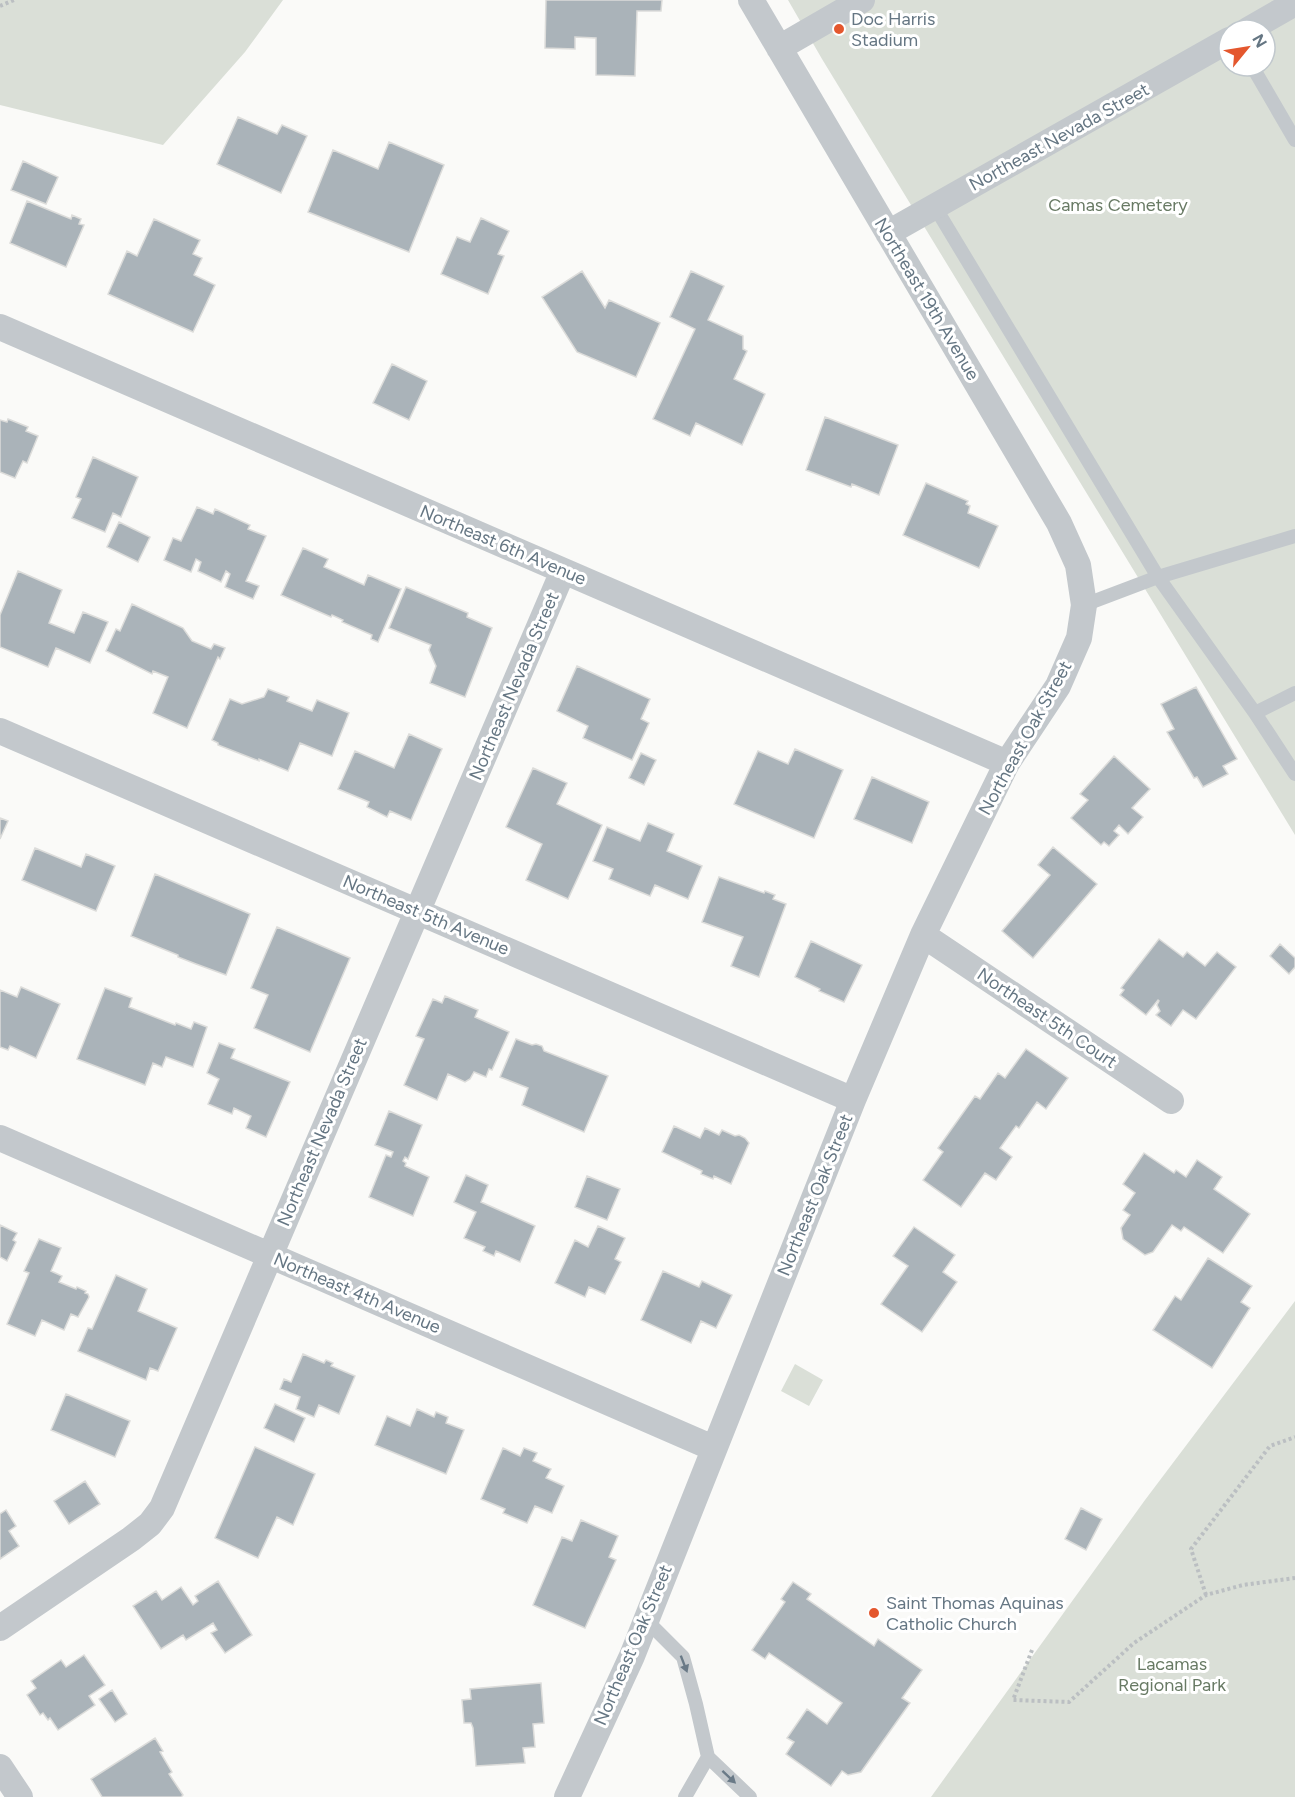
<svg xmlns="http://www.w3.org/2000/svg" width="1295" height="1797" font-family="Figtree,sans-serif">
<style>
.green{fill:#dadfd7;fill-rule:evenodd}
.building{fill:#aab3b9;stroke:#dcdcda;stroke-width:1.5}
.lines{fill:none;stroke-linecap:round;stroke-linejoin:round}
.path{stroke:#bbbfc2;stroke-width:4;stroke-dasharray:3 3;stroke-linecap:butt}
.service{stroke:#c3c8cc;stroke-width:14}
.minor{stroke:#c3c8cc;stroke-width:26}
.oneway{fill:#6a7a87}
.poi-dot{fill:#e4572e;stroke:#fff;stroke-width:2}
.labels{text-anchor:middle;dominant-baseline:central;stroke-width:6;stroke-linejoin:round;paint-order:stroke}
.poi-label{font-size:18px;fill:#657683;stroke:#fff;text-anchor:start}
.street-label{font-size:18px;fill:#657683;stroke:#fff}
.park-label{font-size:18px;fill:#687a64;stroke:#fff}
</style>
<rect width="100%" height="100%" fill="#fafaf8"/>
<path class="green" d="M0,0h283l-38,52 -82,93 -163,-40z
M788,0h507v835l-473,-776zM1229,30h36v36h-36z
M1295,1301v496h-364l214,-297z
M795,1364l28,16 -14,26 -28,-15z"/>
<path class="building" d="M546,0h116l-1,11h-24l-2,65 -39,-1v-37l-21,-1v12l-30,-1z
M238,117l39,17 5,-9 25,11 -26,57 -64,-29z
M389,142l55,23 -35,87 -101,-40 25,-62 45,19z
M23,161l35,16 -12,27 -35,-14z
M27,201l44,18 1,-4 9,4 -2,5 5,1 -18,42 -56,-24z
M481,218l28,13 -11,23 6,2 -16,38 -47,-20 16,-37 13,5z
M154,219l46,21 -7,14 9,4 -8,17 21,10 -22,47 -85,-38 19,-43 10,5z
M582,271l23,37 4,-8 51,23 -24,54 -59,-25 -35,-55z
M691,271l33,15 -16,34 35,16v13l4,2 -13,28 31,15 -23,51 -46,-22 -6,13 -37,-17 42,-90 -25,-12z
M392,364l35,17 -18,39 -36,-17z
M825,417l73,28 -19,50 -27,-11 -1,3 -45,-17z
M8,419l20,8 -2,4 12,5 -11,27 -4,-2 -8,17 -15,-6v-52l7,2z
M93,457l45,20 -17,40 -8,-4 -8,19 -33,-14 9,-19 -5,-2z
M926,483l42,18 -2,3 4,2 -2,7 30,13 -19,42 -76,-33z
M197,507l16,7 2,-5 35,16 -2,4 18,7 -20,45 13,5 -6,13 -28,-12 5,-13 -4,-3 -5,11 -23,-11 3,-9 -5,-3 -5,13 -27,-12 9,-22 8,3z
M119,522l31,15 -12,25 -31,-15z
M303,548l25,11 -4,8 40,18 4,-10 33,14 -23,53 -7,-3 1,-4 -30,-13 1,-2 -11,-5 -1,2 -50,-22z
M18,571l44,19 -13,33 25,10 9,-21 25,10 -18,41 -34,-15 -8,19 -48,-20v-32z
M406,587l62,26 -1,4 25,11 -27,69 -35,-14 6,-17 -7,-16 2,-5 -42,-17z
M132,604l51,24 9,13 19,8 3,-5 11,4 -5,11 -2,-2 -31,71 -34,-15 15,-36 -15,-6 -1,3 -46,-23 10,-22 4,2z
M577,666l73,33 -9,20 8,4 -17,37 -49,-22 5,-12 -31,-15z
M1196,687l41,72 -14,7 5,8 -25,13 -6,-10 -3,1 -27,-46 7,-3 -13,-25z
M268,689l21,8 -2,4 25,10 5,-11 32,13 -17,43 -32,-13 -12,28 -29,-12v2l-41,-16v-2l-6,-3 18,-41 12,5 22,-7z
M409,734l33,15 -31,71 -21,-9 -3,6 -20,-10 2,-5 -31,-13 17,-38 39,17z
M795,749l48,21 -29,68 -80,-34 24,-53 30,13z
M641,753l15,7 -12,25 -15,-7z
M1114,756l36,33 -18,19 11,9 -15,17 -9,-9 -5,6 5,4 -10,11 -5,-4 -3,3 -30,-27 17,-18 -8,-6z
M533,768l34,15 -10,21 45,21 -34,74 -42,-19 16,-36 -36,-17z
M872,777l57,25 -17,41 -58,-24z
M0,818l8,3 -8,18z
M648,823l26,11 -7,17 35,15 -14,33 -33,-14 -5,11 -41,-17 4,-10 -20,-8 14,-34 33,14z
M1053,847l44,37 -64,74 -31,-27 48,-56 -12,-10z
M35,848l46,19 5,-13 29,12 -19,45 -74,-31z
M155,874l95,40 -24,61 -30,-11 -18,-7v-2l-47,-19z
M719,877l45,16 1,-2 10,4 -2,4 13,5 -27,73 -28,-11 12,-29 -41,-15z
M277,927l73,31 -40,94 -56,-24 14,-33 -17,-7z
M1159,939l24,18 4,-5 18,14 12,-14 19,15 -40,52 -13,-9 -12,16 -15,-11 4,-4 -3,-6 2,-4 -1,-1 -12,15 -26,-20 4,-5 -3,-2z
M811,941l51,24 -18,37 -25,-11 1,-2 -25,-12z
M1280,944l15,14v9l-6,7 -19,-18z
M21,987l39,17 -24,54 -26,-12 -2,4 -8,-3v-57l17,7z
M105,988l27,10 -3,9 46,18 1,-2 15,6 3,-7 13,5 -14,40 -27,-10 -4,10 -9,-4 -8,22 -68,-26z
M445,996l33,14 -3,7 34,15 -17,38 -3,-1 -3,8 -12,-5 -4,7 -5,3 -17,-8 -11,26 -33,-15 20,-46 -8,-3 17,-37 9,4z
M516,1039l16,6 4,-1 6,2 2,5 64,25 -24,56 -62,-27 6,-17 -28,-11z
M219,1043l16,6 -4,9 59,24 -24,55 -20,-9 5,-12 -17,-8 -2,6 -24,-10 11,-25 -12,-6z
M1026,1049l42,29 -22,31 -9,-7 -18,26 -3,-2 -16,22 12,9 -16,23 -11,-7 -24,34 -38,-27 20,-28 -5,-4 37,-52 5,3 18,-26 7,5z
M389,1111l33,14 -14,34 -3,-2 -2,4 3,2 -1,3 24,11 -16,39 -44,-19 17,-42 5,2 2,-5 -18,-7z
M674,1126l26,12 5,-10 14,7 3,-5 13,6 4,-1 6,3 4,5 -18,41 -17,-8 -1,3 -12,-5 1,-3 -40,-19z
M1144,1153l30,20 2,-3 10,7 11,-17 25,17 -8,12 36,25 -27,39 -39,-26 -3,4 -9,-6 -19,27 -8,3 -22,-16 -2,-11 9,-13 -7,-5 12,-17 -12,-9z
M466,1175l22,10 -7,17 54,24 -15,36 -24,-11 -2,5 -11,-5 2,-4 -21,-9 12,-26 -22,-10z
M587,1176l33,13 -13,31 -32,-13z
M0,1225l17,8 -4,7 3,2 -9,19 -7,-4z
M598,1226l27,12 -10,21 6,3 -16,32 -16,-7 -4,10 -30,-14 20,-43 13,7z
M914,1227l41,28 -12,17 14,10 -35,50 -41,-28 27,-38 -15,-10z
M39,1239l22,9 -10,23 11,5 -3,6 17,7 1,-2 9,4 -1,2 3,1 1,3 -11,20 -7,-3 -7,16 -22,-10 -7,16 -28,-12 22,-51 -5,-2z
M1208,1258l44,28 -11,16 9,6 -38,60 -59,-38 22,-34 6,4z
M663,1271l36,16 3,-6 30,14 -16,33 -15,-7 -10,22 -50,-23z
M116,1275l31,14 -9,22 39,17 -19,43 -8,-3 -4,12 -68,-29 10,-23 4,1z
M303,1354l21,9 2,-3 7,3 -2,3 24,10 -16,38 -20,-9 -5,12 -18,-8 4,-12 -20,-8 4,-10 7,3z
M66,1394l64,27 -15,36 -64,-27z
M275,1404l30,14 -11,24 -30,-14z
M417,1409l17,8 2,-5 12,5 -2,6 18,7 -18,44 -71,-29 12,-29 23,10z
M255,1447l60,27 -22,51 -16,-8 -19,41 -43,-20z
M503,1448l17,8 4,-8 13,5 -4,8 18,8 -5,9 18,8 -12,27 -17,-7 -8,17 -24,-10 2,-4 -24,-10z
M85,1481l15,23 -31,20 -15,-23z
M1081,1508l21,11 -16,31 -21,-11z
M6,1510l10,16 -7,5 10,15 -19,13v-45z
M581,1520l37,16 -9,21 7,3 -31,68 -52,-23 29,-68 10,4z
M218,1581l34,54 -27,18 -14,-20 6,-3 -4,-7 -27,17 -3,-5 -22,14 -28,-43 23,-15 6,9 19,-13 12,18 5,-4 -3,-5z
M793,1582l18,12 -4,5 67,47 4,-7 44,31 -20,28 8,5 -49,69 -13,3 -6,-4 -11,15 -45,-32 8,-12 -7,-4 20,-29 20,15 15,-21 -73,-50 -4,6 -13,-9 33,-48 -4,-3z
M84,1655l21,30 -16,11 6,9 -37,25 -8,-12 -2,2 -5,-7 -3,2 -13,-20 9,-7 -5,-7 30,-21 5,7z
M541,1683l3,40 -11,1 2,23 -12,1 2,15 -49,3 -3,-38 -2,-5h-7l-2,-23 9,-1 -1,-10z
M112,1690l15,24 -12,8 -16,-23z
M155,1738l8,13 -3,1 12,20 -3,2 14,21 -2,2h-79l-11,-18z"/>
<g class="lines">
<path class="path" d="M0,6l14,-6
M1206,1595l-15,-46 79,-103 25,-9
M1032,1650l-19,50 56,2 65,-59 72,-48 37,-10 52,-7"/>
<path class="service" d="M1252,66l43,74
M935,207l223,370 97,136 40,61
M1084,605l74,-28 137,-41
M1255,713l40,-20
M646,1620l37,37 13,47 12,53 42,40
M685,1797l23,-40"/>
<path class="minor" d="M1248,30l47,-27
M779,48l83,-48
M888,233l341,-193
M0,327l1007,436
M0,731l853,369
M923,935l248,166
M0,1138l713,310
M0,1628l131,-89 19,-15 12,-16 401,-937
M0,1767l20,30
M567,1797l65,-141 221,-556 70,-165 84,-172 51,-77 21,-48 5,-33 -6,-40 -19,-42 -308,-523"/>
</g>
<defs><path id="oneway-solid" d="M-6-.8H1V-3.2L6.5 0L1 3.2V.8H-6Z" transform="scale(1.5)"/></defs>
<g class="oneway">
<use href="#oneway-solid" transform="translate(684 1664) rotate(69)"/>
<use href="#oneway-solid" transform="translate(729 1777) rotate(43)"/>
</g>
<g class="poi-dot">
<circle cx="839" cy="29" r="6"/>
<circle cx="874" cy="1613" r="6"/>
</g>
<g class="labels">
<g class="poi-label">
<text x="851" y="19">Doc Harris<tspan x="851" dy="21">Stadium</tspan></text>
<text x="886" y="1603">Saint Thomas Aquinas<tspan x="886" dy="21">Catholic Church</tspan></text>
</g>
<g class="street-label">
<text transform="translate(1059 137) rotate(-29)">Northeast Nevada Street</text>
<text transform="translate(927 299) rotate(59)">Northeast 19th Avenue</text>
<text transform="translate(503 545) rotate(23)">Northeast 6th Avenue</text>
<text transform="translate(514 686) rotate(-67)">Northeast Nevada Street</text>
<text transform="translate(1025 738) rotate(-61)">Northeast Oak Street</text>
<text transform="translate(426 915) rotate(23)">Northeast 5th Avenue</text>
<text transform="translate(1047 1018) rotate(34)">Northeast 5th Court</text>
<text transform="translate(322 1132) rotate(-67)">Northeast Nevada Street</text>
<text transform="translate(815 1195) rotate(-68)">Northeast Oak Street</text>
<text transform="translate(357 1293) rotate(23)">Northeast 4th Avenue</text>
<text transform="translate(633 1645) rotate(-67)">Northeast Oak Street</text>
</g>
<g class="park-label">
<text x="1118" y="205">Camas Cemetery</text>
<text x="1172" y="1664">Lacamas<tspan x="1172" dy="21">Regional Park</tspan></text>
</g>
</g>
<g transform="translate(1247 48) rotate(60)"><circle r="28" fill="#ffffff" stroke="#c1c8cd" stroke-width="1.5"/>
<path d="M0-4.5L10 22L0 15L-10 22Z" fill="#e4572e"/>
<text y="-9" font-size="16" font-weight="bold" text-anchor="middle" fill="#657683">N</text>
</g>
</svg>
